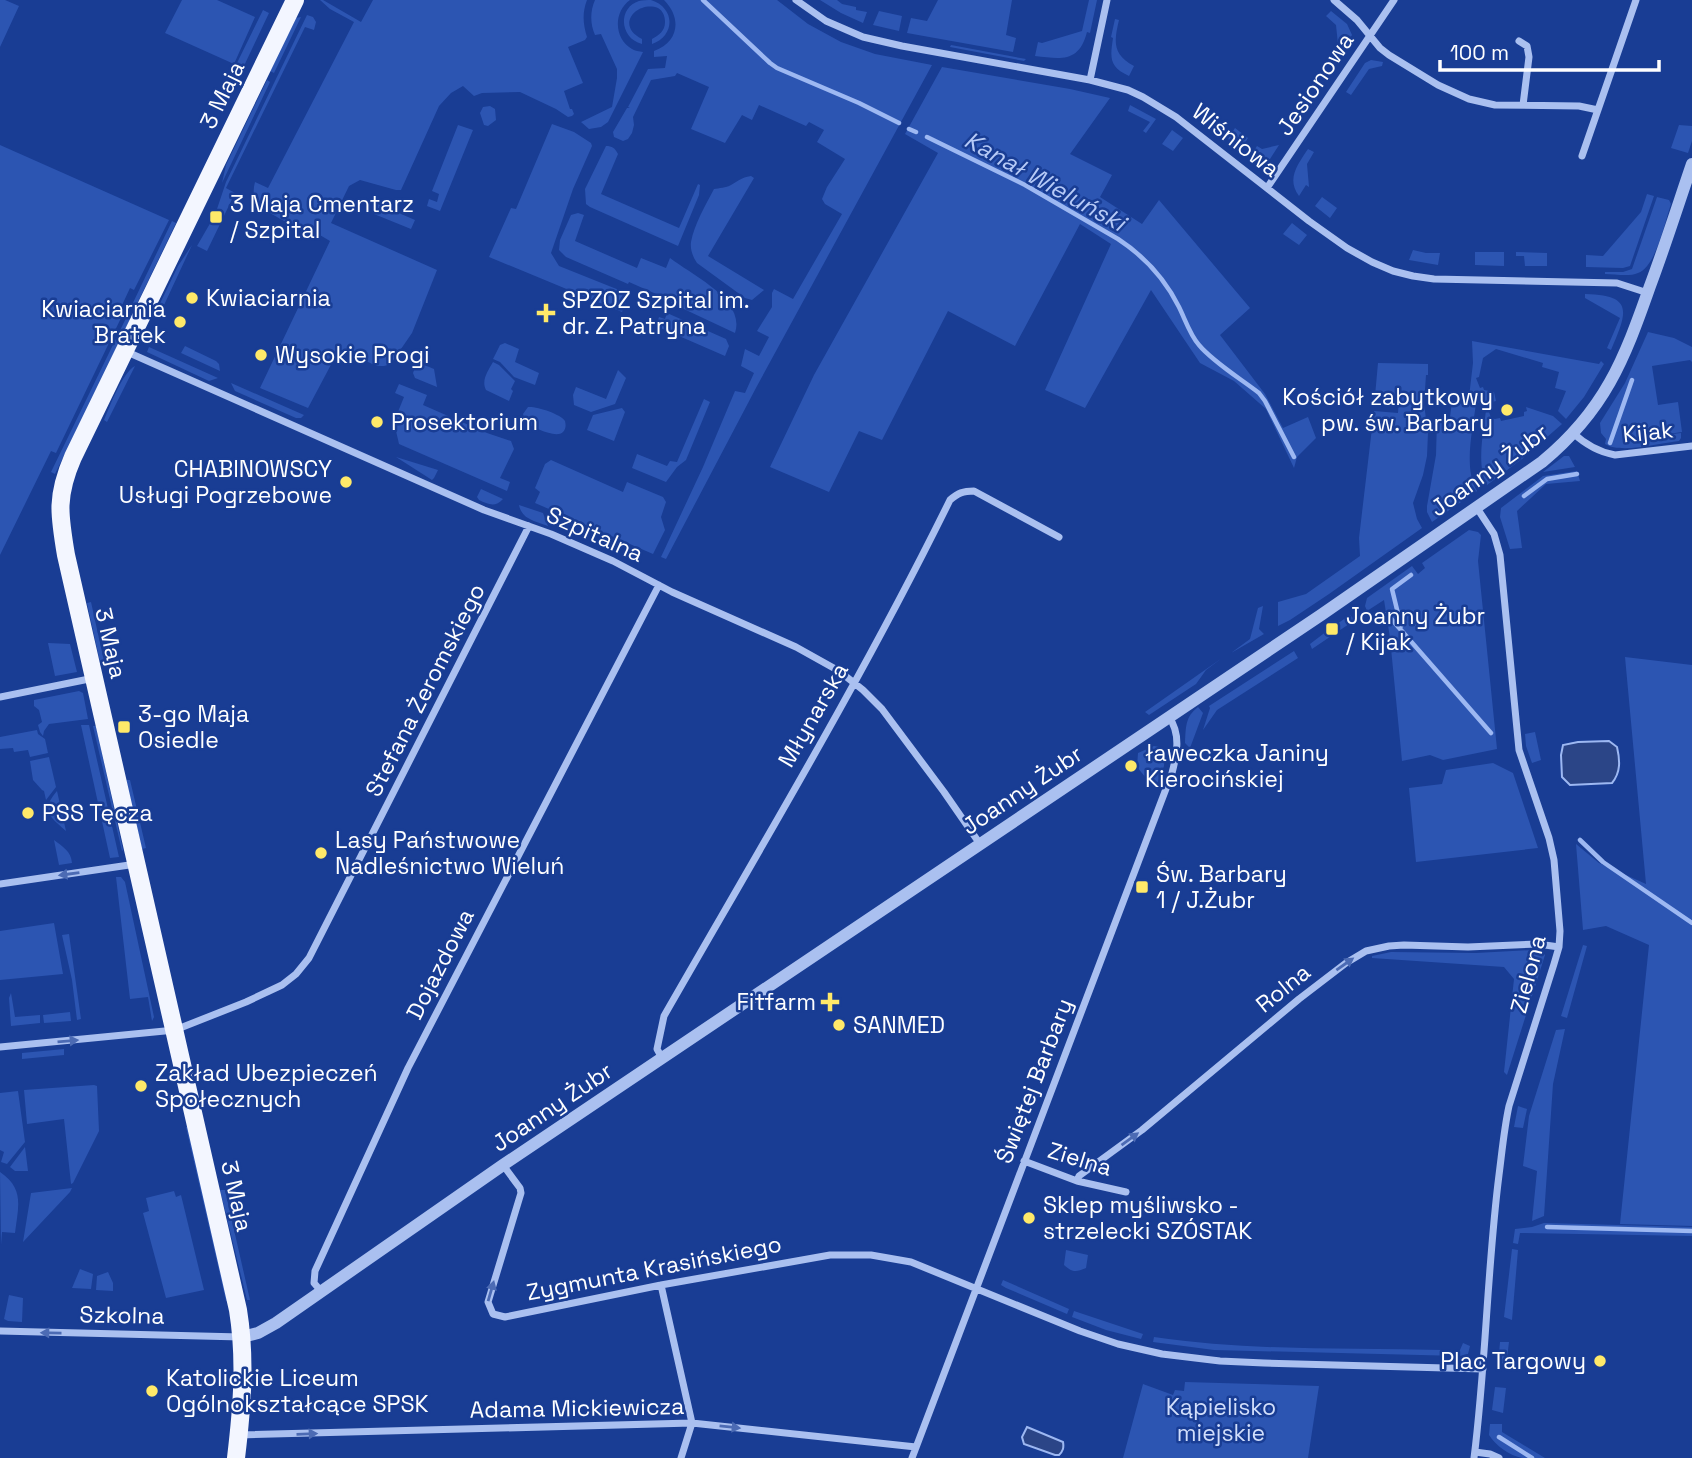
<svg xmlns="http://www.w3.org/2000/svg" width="1692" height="1458" font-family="'Space Grotesk',sans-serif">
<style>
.green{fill:#2c55b2}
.water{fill:#2b4587;stroke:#9db8f2;stroke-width:2}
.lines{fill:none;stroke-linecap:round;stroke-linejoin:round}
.stream{stroke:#9db8f2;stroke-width:4.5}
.minor{stroke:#aac0f0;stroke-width:7}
.tertiary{stroke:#aac0f0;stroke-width:12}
.primary{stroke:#f3f6ff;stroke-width:18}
.oneway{fill:#4c6bb4}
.poi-dot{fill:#ffe969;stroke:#193d94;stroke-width:2.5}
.labels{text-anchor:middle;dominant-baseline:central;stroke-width:5;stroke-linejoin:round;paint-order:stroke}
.street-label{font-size:23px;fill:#fff;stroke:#193d94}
.poi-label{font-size:23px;fill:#fff;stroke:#193d94;text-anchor:start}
.park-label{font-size:23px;fill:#d1defb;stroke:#193d94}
.water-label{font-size:24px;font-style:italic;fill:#b6caf7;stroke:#193d94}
</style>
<rect width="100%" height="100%" fill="#193d94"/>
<path class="green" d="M0,0h5l14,6 -19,41z
M182,0h35l38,17 -21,47 -69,-31z
M320,0h3l38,22 12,-22h214c-5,13 -4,24 0,37l-2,3 -17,7 15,36 -19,8 6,18h2l2,5 -2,2 -4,1 -12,-8 -36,-17 -38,1 -8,3 -11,-10 -12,7 -12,13 -38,84h-5l-36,-10 -11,6 -18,37 106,47 -25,63 -20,29c-19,16 -37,-21 -58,-3l-26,49 -48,-20 70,-147 -22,-13 -3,4c-10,-6 -41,-20 -48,-29 -4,-6 -4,-14 -2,-21l13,6 86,-166 -24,-13z
M595,0h35c-17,12 -16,39 2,49 3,2 7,2 11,3l-35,70 -7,5 -12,2 -8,-7 31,-15 5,-29v-9l-16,-35 -6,1c-5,-11 -5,-24 0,-35z
M651,0c25,8 24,36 1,44v-5c7,-4 13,-8 13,-17 0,-6 -2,-11 -7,-14 -20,-8 -44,17 -16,31v5c-22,-5 -25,-36 -3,-43 3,-1 9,-1 12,-1z
M664,0h113l31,24 33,18 34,12 57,11 -175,321 -91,173 -5,-2 42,-90 32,-76 10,2 9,-20 -13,-7 4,-17 14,7 10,-19 -12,-6 15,-24v-14l2,-4 19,10 49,-85 -17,-10 -3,-5 5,-12 18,-28 -28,-17 7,-12 -15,-8 -3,4 -47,-21 -7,15 -10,-5 -17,28 -34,-14 18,-42 -32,-14 -2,3 -24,4 -18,37 1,8 -2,8 -4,6 -5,2 -9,-4 -1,-5 14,-24h3l-2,-1 20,-38 17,-1 2,-12 -13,1v-6c25,-9 28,-33 10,-51z
M820,0h17l5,4 14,3v3l11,2 -4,11 -22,-10z
M938,0h74l-6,35 10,3 -3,14 -106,-19 4,-15 16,3z
M1089,0h8l-7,33 -3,-1c-8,31 -26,27 -52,24l3,-14 4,1 40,-12z
M263,10l6,3 -26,55 -7,-3z
M879,11l23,5 -3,15 -26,-6z
M1331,11l16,13 5,11 -13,19 -3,-29 -10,-9z
M307,15l6,2 3,5 -2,8 -9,-3 -79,161 9,5 -28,58 -10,-5 15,-26 4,1 4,-7 -4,-2 10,-30z
M301,17l-27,56 -4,-2 26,-53z
M1115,19l4,1c-5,21 -7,34 15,46l-5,10c-20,-9 -19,-18 -16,-38l-2,-1z
M951,45l75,14 -2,2 -74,-14z
M1371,60l12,2 -1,4 -13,3 -18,26 -5,-3 19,-29z
M942,67l128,22 40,9 -40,56 42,21 -12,22 42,27 17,-24 91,108 -30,27 45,59 18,34 25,-11 8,21 -19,19 -3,11 -28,-59 -32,-28 -34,-18 -49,-73 -66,118 -40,-18 66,-146 -31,-20 -65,122 -67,-35 -66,129 -23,-9 -30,61 -59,-25 44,-92 124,-222 -33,-19z
M232,73l6,3 -15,32 -6,-3z
M267,80l3,2 -48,101 4,-18z
M1130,105l26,14 -10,14 -3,-2 7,-9 -22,-11z
M490,106l5,3 1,11 -8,6 -4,-1 -4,-12 3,-6z
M552,124l22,8 17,11 1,3 -19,43 -22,64 8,13 65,26 -3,7 5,4 -4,9 -133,-55 22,-49 5,1z
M458,125l15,5 -33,81 -13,-5 2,-7 8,3 2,-8 -7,-3z
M1679,125l13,1v15l-4,12 -17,-5z
M1235,128l13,10 -7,11 -13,-10z
M1172,130l11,8 -10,13 -11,-7z
M0,145l169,75 -35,70 -4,-2 -13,28 4,2 -65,135 -5,-2 -51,104z
M1279,145l-9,14 -13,1 -7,-4 7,-10 5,3z
M606,146c6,0 9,2 12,8l-17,40 78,34 19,-44 2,1 -1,10 -21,51 -88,-39 -4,-3 -1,-15z
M1308,149l6,3 -7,12 2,23 -3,-2 -7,11c-13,-17 -1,-32 9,-47z
M751,176l3,2 -46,78 56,34 -12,10 -7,-2 -48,-35c-4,-6 -7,-13 -6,-21 3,-17 15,-38 23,-53 5,-1 12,-1 17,-4 9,-5 9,-7 20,-9z
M1647,194l7,2 -24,70 -7,2 -37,-1v-12l17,1 38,-44z
M1322,197l15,11 -7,10 -15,-12z
M1657,197l12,3 2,4c-6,17 -15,63 -33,69 -9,4 -23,1 -33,1v-2h18l9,-3z
M378,204l37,16 -4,9 -37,-15z
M578,213l6,2 -9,26 62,27 4,-10 25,10 4,-10c22,17 76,42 65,75l-64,-30 1,-2 -43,-19 -1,2 -62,-27 -7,-7 1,-10 11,-25z
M172,221l4,2 -41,85 -4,-1z
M1292,223l15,12 -8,10 -16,-11z
M192,245l-34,73 -4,-2 24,-50z
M1413,250l13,3h14l-2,12 -29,-5z
M1475,252h29v14l-29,-1z
M1516,252l31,1v13h-22l-1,-10h-8z
M1585,294c51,1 41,20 26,56l-4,-2 13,-30 -35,-20z
M667,313l59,26 3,7 -4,10 -69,-30 3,-9 6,2z
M128,314l4,2 -77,158 -4,-2z
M1648,332l26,6 18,9v15l-2,-2 -38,6 6,39 20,-3 4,30 -34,5 33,-4v5l-2,3c-19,2 -58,13 -74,3l1,-5 -5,-6 -1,-10 25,-40z
M1472,341l127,23 2,-3 3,3 -20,33 -18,22 -8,-8 8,-20 -11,-3 4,-16 -17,-5 1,-4 -47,-14 -13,9 -4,19 -3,1 4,10 3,-1 1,3 10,2 2,9 -4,1v5l-3,5 2,6 4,1 5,-1 1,3 23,-5v-4l3,-1 -1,-4 27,9 9,8 -40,35 -35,26c-12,-21 -2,-60 0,-83l-11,1c-3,26 -13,65 1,88l-45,31 -5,-10v-6l9,-51 1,-35 2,-3h11l2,-15h4l1,-4 12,-1 4,-34z
M505,343l14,6 -4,13 24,11 -4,12 -21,-8 -14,-15 -7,-3 7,-14z
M185,346l31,15 3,3 1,7 -39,-18z
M149,347l69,31 -9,3 -62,-29z
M417,362l17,7 3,18 -22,-9 -2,-5z
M493,362l6,3 16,16 -4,8 2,2 -4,10 -23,-11c-5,-10 2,-19 7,-28z
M1378,363l50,1v11h-2l-2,29 4,29 -1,23 -4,19 -10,28 4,16 5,9 -93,66 -39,26 -12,6v-24l28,-8 54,-38 -1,-18 15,-127 24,2 1,-15 -24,-2z
M135,366l-28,56 -3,-2c6,-14 18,-47 31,-54z
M618,370l8,8 -11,26 -24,8 -17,-7 -1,-10 3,-8 30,12z
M231,383l73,32 -3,3h-5l-61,-27z
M399,384l28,11 -4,10 64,28 24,8 3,8 -14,29 10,4 -3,9 -108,-47 -3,-13 -5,-2 13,-32 -9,-4z
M704,399l6,3 -24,58 -9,7 -11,15 -34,-14 5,-14 30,12 3,-5 7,1z
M528,407c8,-1 33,7 37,14 1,4 1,8 -2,11 -7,7 -30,-5 -37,-9l-3,-9z
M622,408l3,4 -11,29 -27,-11 6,-15z
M1564,456h5l6,11 -32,5z
M396,457l42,13 -4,8 -2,2z
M551,460l72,32 4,-10 36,15 3,5 -5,15 4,13 -12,24 -118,-51 5,-11 -5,-4 10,-24z
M1577,471l3,10 -34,3 -29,27 5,37 -12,1 -10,-32 1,-9 42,-32z
M481,489l22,10c-8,9 -15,5 -24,1l-2,-3z
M519,505l24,8 5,13c-12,-5 -26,-6 -29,-21z
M1469,530l9,2 3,3 -3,26 19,188 -54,11 -13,-5 -28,6 -12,-123 -6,-38 -17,11 -2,-5 2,-8 45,-32 6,8 7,-6 -3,-5z
M91,602l13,59 -4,1 -13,-59z
M1263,606l-4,23 5,5 -33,19 19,-14 8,-31z
M1350,615l5,5 -43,29 -2,-5 17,-13 2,2 7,-4 -2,-3z
M48,643l22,1 7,28 -22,4z
M1294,651l4,7 -81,52 -14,20 7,-22 -1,-2z
M1625,657l67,8v561l-72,-2 29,-279 -43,-19 -23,4 -7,-86 23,19 47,21z
M1222,658l-16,12 -10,14 -47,31 -4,-3z
M79,691l4,2 5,26 -39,5 -5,7 -1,5 -3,-4 -2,-7 4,-3 -3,-12 -5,-4v-6z
M1198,707l5,6 -13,35 -5,-5c1,-16 0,-26 13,-36z
M81,725h8l30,132 -9,1z
M93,726h3l27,124 -1,1z
M37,730l1,4 7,5 3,14 -18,4 -2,-7 -14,2 -1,-4 -13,1v-12z
M1535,732l6,28 -9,3 -6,-17 -1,-12z
M1154,746l5,1 6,8 -1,11 -9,23 -18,-22 1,-14z
M49,757l7,30 -10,13 -2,-9 -2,-1 -9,-10 -3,-19z
M1493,763l20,10 25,75 -122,14 -7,-74 33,-4 4,-14z
M126,780h4l16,68 -4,1z
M57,791l9,40c-17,-15 -26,-20 -9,-40z
M54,840c9,7 17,11 18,23l-13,2z
M116,877h5l4,5 29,135 -2,4 -4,-24 -18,2z
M54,923l9,51 -63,6v-49z
M69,934l12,85 -4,1 -5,-40 -10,-45z
M1583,945l4,1 -20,72 -6,-2z
M1532,950l9,1 4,4 -38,120 -3,-3 10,-93 -10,-12 -132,-9v-2l19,-4 85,1z
M11,993l4,24 25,-2v8l-29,3 -2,-28z
M70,1012l1,9 -27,2 -1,-8z
M1565,1029l-12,55 -9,132 -12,5 5,-50 -14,-5 6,-50 27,-86z
M64,1049v6l-42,4v-6z
M94,1085l3,1 2,45 -26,52 -2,1 -7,-65 -37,5 -3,-34z
M18,1091l7,51 -18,22 -6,-2 3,-10 -4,-2v-57z
M1518,1106l9,3 -4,19 -9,-1z
M189,1126l40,175h-3l-40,-174z
M25,1147l3,24h-13l-5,-4z
M0,1172c25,17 18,35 15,61l-13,-1 -1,13z
M72,1188l-2,4 -47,50 8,-49z
M220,1190h5l25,110h-3z
M174,1191l2,6 5,-2 23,95 -38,8 -23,-85 6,-2 -3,-13z
M1544,1223l148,4v9l-172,-3 -2,11 -5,-1 2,-14 17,-2z
M1512,1249l6,1 -6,70 -8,-3z
M1066,1250l22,5 -2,13c-10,4 -13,5 -22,-3z
M80,1269l13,5 -2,15 -19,-1z
M108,1272l5,11v8l-17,-1 1,-14z
M1003,1280l66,29 -2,5 -61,-26 -5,-3z
M9,1295l14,3 -1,24 -14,-1 -4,-2z
M1074,1311l69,23 -2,5 -35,-9 -34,-13z
M1154,1337c95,14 192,11 289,13l2,4 9,1 6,-5 3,-7 7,3 -2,8 -8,2 -246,-6 -61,-8z
M1500,1342h9l-3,24 -8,-1z
M1185,1382l134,4 -11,72h-185l20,-74 30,11 2,-5 9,1z
M1495,1387l11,1 -3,25 -11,-3z
M1490,1424h12v8l43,26c-7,0 -16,0 -23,0 -12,-2 -27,-13 -33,-23z"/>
<path class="water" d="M1609,741l8,6c3,13 4,25 -5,36l-42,2 -8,-8 -1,-22 2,-10 15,-3z
M1027,1427l36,15c1,6 0,9 -4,13h-4l-31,-11 -2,-7z"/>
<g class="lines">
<path class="stream" d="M703,0l67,63 7,5 82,35 40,20
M909,129l7,3
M927,137l98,48 93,54c26,17 47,40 61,68 6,12 11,28 20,38 14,17 42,34 60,48l6,8 29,56
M1610,443l22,-63
M1524,496l23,-17 30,-5
M1387,614l104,119
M1401,626l-9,-37 19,-14
M1580,840l23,22 89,61
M1547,1227l145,4
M1499,1437l33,21"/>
<path class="minor" d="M796,0l30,21 37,16 39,9 188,34 38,10 15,7 33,20 133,104 38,27 25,14 21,9 20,5 21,3 183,4 31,10
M1334,0l23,20 23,28 9,7 49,30 31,14 26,6 84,1 19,4
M1519,41l8,5 2,11 -6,48
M1090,80l17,-80
M1582,156l54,-156
M1267,188l127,-188
M125,351l359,159 67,24 62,27 59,31 124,55 43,24 24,19 19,19 62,83 36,52
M1573,433c13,12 25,19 42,22l77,-9
M0,697l94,-19
M0,884l136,-20
M0,1047l175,-17 71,-28 36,-17 14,-11 13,-16 220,-432
M662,1058l-5,-9 7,-33c98,-171 199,-339 286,-516 8,-7 13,-9 24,-9l85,46
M1024,1161l53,20 49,11
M503,1165l17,23 1,5 -33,109 5,12 12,3 156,-32 141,-25 28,-5h41l40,7 169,69 38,13 44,10 58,7 44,2 219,6
M1077,1181l2,-5 63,-46 157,-131 47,-36 20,-12 23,-5 15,-1 64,2 70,-3 21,3
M661,1285l31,138 -11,35
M321,1291l-7,-8 1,-12 93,-203 251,-483
M0,1331l241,6
M239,1435l453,-12 224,24
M1475,1452l15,2 9,4
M912,1458l260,-685c5,-19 9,-39 -3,-56
M1474,1458c12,-94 13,-189 25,-283 3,-23 5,-46 10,-69l45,-142 5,-17 1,-16 -6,-71 -5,-22 -30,-88 -19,-195 -6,-21 -17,-26"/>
<path class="tertiary" d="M242,1337l16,-4 18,-10 227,-158 818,-550 221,-153c63,-52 82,-102 108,-176 15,-40 28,-81 42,-122"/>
<path class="primary" d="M236,1458c6,-50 10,-99 2,-148l-172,-755c-7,-41 -10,-59 7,-98l222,-457"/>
</g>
<defs><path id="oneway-solid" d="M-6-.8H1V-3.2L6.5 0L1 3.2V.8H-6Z" transform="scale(1.75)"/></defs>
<g class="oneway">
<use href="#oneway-solid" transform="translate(69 874) rotate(172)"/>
<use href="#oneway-solid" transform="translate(1345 964) rotate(-35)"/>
<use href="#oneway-solid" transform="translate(68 1041) rotate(-5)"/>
<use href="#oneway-solid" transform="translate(1130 1139) rotate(-36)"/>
<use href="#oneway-solid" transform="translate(491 1291) rotate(-74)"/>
<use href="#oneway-solid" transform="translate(51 1333) rotate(-179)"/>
<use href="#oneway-solid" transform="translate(730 1427) rotate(6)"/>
<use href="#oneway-solid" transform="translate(307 1434) rotate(-2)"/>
</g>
<g class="poi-dot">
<rect x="209" y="210" width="14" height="14" rx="3.5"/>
<circle cx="192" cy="298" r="7"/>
<path d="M542.5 302.5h7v7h7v7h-7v7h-7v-7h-7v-7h7z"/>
<circle cx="180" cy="322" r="7"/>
<circle cx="261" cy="355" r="7"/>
<circle cx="1507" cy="410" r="7"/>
<circle cx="377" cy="422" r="7"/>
<circle cx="346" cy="482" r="7"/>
<rect x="1325" y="622" width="14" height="14" rx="3.5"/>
<rect x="117" y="720" width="14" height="14" rx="3.5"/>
<circle cx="1131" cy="766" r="7"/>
<circle cx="28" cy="813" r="7"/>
<circle cx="321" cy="853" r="7"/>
<rect x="1135" y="880" width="14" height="14" rx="3.5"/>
<path d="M826.5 991.5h7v7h7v7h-7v7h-7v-7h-7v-7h7z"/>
<circle cx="839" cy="1025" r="7"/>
<circle cx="141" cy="1086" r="7"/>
<circle cx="1029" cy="1218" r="7"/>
<circle cx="1600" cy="1361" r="7"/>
<circle cx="152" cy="1391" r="7"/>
</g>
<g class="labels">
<g class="street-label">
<text transform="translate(1315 84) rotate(-56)">Jesionowa</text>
<text transform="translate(222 95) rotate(-64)">3 Maja</text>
<text transform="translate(1236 140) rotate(38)">Wiśniowa</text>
<text transform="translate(1648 432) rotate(-6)">Kijak</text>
<text transform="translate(1489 470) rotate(-36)">Joanny Żubr</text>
<text transform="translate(595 534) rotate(24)">Szpitalna</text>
<text transform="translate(111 643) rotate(77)">3 Maja</text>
<text transform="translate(425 690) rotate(-63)">Stefana Żeromskiego</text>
<text transform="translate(813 715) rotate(-60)">Młynarska</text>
<text transform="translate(1022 790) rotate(-34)">Joanny Żubr</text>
<text transform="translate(440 964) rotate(-63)">Dojazdowa</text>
<text transform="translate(1528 974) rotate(-75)">Zielona</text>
<text transform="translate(1283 988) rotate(-39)">Rolna</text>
<text transform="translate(1034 1081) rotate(-69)">Świętej Barbary</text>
<text transform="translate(552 1107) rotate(-34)">Joanny Żubr</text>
<text transform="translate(1080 1159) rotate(17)">Zielna</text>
<text transform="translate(237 1196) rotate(77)">3 Maja</text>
<text transform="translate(654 1268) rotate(-11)">Zygmunta Krasińskiego</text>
<text transform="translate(122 1315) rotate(1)">Szkolna</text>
<text transform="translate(577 1408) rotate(-1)">Adama Mickiewicza</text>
</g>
<g class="poi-label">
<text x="230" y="204">3 Maja Cmentarz<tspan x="230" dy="26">/ Szpital</tspan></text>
<text x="206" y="298">Kwiaciarnia</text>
<text x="562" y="300">SPZOZ Szpital im.<tspan x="562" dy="26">dr. Z. Patryna</tspan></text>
<text x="166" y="309" text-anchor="end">Kwiaciarnia<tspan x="166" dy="26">Bratek</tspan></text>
<text x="275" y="355">Wysokie Progi</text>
<text x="1493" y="397" text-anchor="end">Kościół zabytkowy<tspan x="1493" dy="26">pw. św. Barbary</tspan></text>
<text x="391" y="422">Prosektorium</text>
<text x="332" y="469" text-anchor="end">CHABINOWSCY<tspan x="332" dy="26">Usługi Pogrzebowe</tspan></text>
<text x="1346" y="616">Joanny Żubr<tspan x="1346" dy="26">/ Kijak</tspan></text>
<text x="138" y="714">3-go Maja<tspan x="138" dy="26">Osiedle</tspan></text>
<text x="1145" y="753">ławeczka Janiny<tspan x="1145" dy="26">Kierocińskiej</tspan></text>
<text x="42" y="813">PSS Tęcza</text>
<text x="335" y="840">Lasy Państwowe<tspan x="335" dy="26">Nadleśnictwo Wieluń</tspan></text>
<text x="1156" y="874">Św. Barbary<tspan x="1156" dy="26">1 / J.Żubr</tspan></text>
<text x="816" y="1002" text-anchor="end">Fitfarm</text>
<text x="853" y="1025">SANMED</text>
<text x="155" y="1073">Zakład Ubezpieczeń<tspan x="155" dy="26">Społecznych</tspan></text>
<text x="1043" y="1205">Sklep myśliwsko -<tspan x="1043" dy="26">strzelecki SZÓSTAK</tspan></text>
<text x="1586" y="1361" text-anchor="end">Plac Targowy</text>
<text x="166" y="1378">Katolickie Liceum<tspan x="166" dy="26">Ogólnokształcące SPSK</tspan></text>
</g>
<g class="park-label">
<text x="1221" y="1407">Kąpielisko<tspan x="1221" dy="26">miejskie</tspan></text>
</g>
<g class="water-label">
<text transform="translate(1045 181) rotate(29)">Kanał Wieluński</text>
</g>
</g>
<path d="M1440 60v10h219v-10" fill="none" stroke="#ffffff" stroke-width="3.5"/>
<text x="1450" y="60" font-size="21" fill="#ffffff" stroke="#193d94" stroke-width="5" paint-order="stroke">100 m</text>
</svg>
